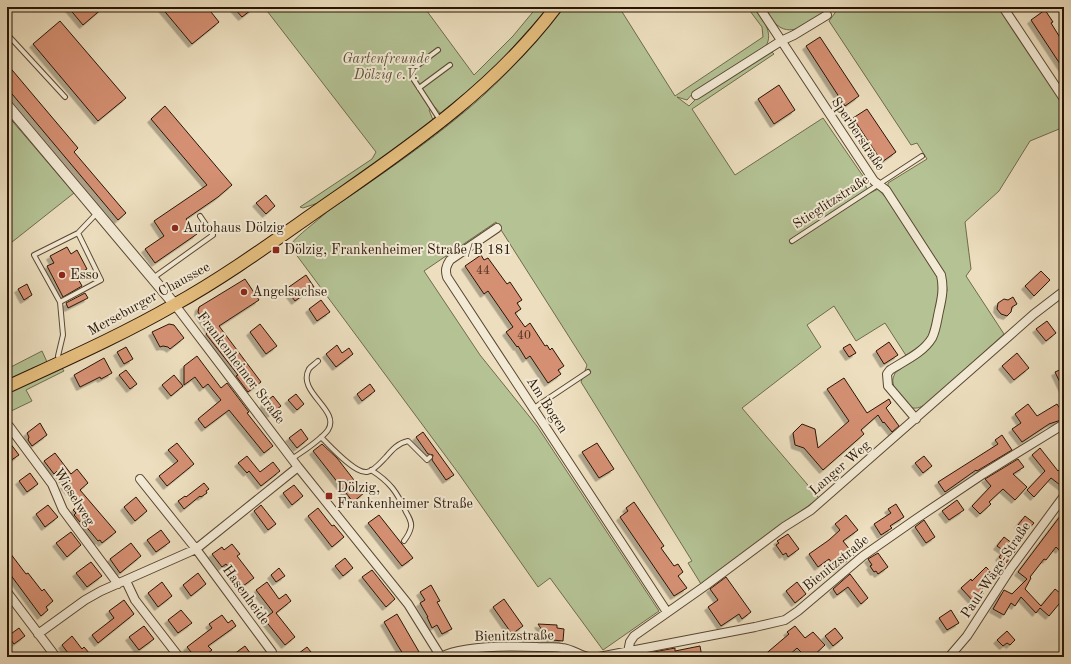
<svg xmlns="http://www.w3.org/2000/svg" width="1071" height="664" font-family="'Old Standard TT',serif">
<style>
.green{fill:#b4c294;stroke:#6e6c4c}
.building{fill:#d59073;stroke:#291504;filter:url(#shadow)}
.lines{fill:none;stroke-linecap:round;stroke-linejoin:round}
.service-casing{stroke:#5a4732;stroke-width:6}
.minor-casing{stroke:#5a4732;stroke-width:10}
.tertiary-casing{stroke:#5a4732;stroke-width:12}
.primary-casing{stroke:#291504;stroke-width:14}
.service{stroke:#f3ead5;stroke-width:4}
.minor{stroke:#f3ead5;stroke-width:8}
.tertiary{stroke:#f3ead5;stroke-width:10}
.primary{stroke:#e6bf7f;stroke-width:12}
.poi-dot{fill:#8f2418;stroke:#f3ead5;stroke-width:1.5}
.labels{text-anchor:middle;dominant-baseline:central;stroke-width:4;stroke-linejoin:round;paint-order:stroke}
.number-label{font-size:12px;fill:#543420}
.park-label{font-size:14px;font-style:italic;fill:#5a5236;stroke:#f3ead5}
.street-label{font-size:14px;fill:#291504;stroke:#f3ead5}
.poi-label{font-size:14px;fill:#291504;stroke:#f3ead5;text-anchor:start}
</style>
<defs>
<filter id="shadow"><feDropShadow dx="-3.5" dy="3.5" stdDeviation="0" flood-color="#0004"/></filter>
</defs>
<rect width="100%" height="100%" fill="#ecdebe"/>
<filter id="stains"><feTurbulence type="fractalNoise" baseFrequency=".005" numOctaves="4"/><feColorMatrix values="0 0 0 0 .2 0 0 0 0 .09 0 0 0 0 .02 0 0 0 .5 -.17"/></filter>
<radialGradient id="worn" r=".72"><stop offset=".6" stop-color="#630" stop-opacity="0"/><stop offset="1" stop-color="#630" stop-opacity=".3"/></radialGradient>
<path class="green" d="M264,7h160l50,68 39,-39 24,-29h12l-53,59 -55,48 -7,-8 -5,4 4,10 -64,48 -51,35 -15,5 -3,-1 72,-48 4,-7z
M564,7h55l56,89 88,-59 -1,-10 -15,-20h7c8,12 20,25 12,39l-73,47 -6,7 -10,-3 12,9 10,-10 72,-45 3,3 -82,55 43,66 88,-57 42,61 1,8 4,6 8,-4 13,14 47,73 2,17 -11,45 -22,19 -22,-34 -29,18 -22,-35 -27,19 14,22 -79,61 77,90 -118,86 -13,-21 4,-2 -111,-179 6,-17 -91,-143 -72,49 56,84 57,71 122,185 -56,39 -53,-72 -12,9 -79,-113 -164,-221 -6,-7c11,-13 26,-23 39,-35 47,-32 96,-65 140,-102 36,-30 67,-66 96,-102z
M765,7h62l2,4c-14,8 -36,28 -52,14 -5,-4 -8,-12 -12,-18z
M842,7h157l48,72 17,28v20l-34,14 -31,50 -34,31 6,47 -5,7 38,58 -76,69c-4,2 -9,6 -15,5 -6,-2 -20,-19 -20,-25 -1,-4 1,-7 2,-10l33,-24 14,-35 5,-24 -1,-8 -58,-93v-6l39,-24 -10,-16 -6,2 -82,-124 8,-11z
M7,115l67,78 -67,53z
M42,351l5,11 -40,18v-11z
M62,368l2,3 -38,19 6,11 -25,12v-20z"/>
<path class="building" d="M68,7h36l-21,18z
M161,7h46l12,15 -27,22z
M233,7h22l-13,10z
M1045,10l8,12 -2,1 13,21v26l-33,-50z
M60,21l66,77 -28,23 -65,-77z
M820,37l39,59 -14,10 -39,-60z
M7,64l71,84 -4,4 52,61 -8,7 -111,-132z
M779,85l16,25 -21,14 -16,-25z
M165,106l67,79 -14,12 -32,22 11,15 -42,29 -10,-14 19,-13 -10,-15 53,-36 -56,-66z
M867,109l29,43 -14,10 -29,-44z
M266,195l9,11 -9,8 -10,-11z
M67,247l4,7 6,-4 10,19 -11,6 6,11 -19,11 -16,-31 7,-3 -4,-7z
M481,255l3,5 4,-2 16,22 3,4 3,-2 12,18 -5,3 4,6 -6,4 10,14 5,-4 15,23 2,-1 3,5 2,-2 12,18 -6,4 3,4 -13,9 -18,-27 -4,3 -8,-13 -1,1 -11,-15 7,-5 -25,-36 -4,3 -19,-28z
M1041,271l9,9 -16,16 -9,-10z
M306,275l8,12 -19,14 -9,-12z
M245,279l14,21 -40,26 42,56 -13,10 -12,-16 2,-1 -32,-41 4,-3 -12,-19 1,-5z
M27,284l5,11 -8,5 -6,-11z
M85,293l3,5 -20,10 -2,-5z
M1013,297l4,7 -5,3 -1,5 -4,4 -6,-2 -4,-5 1,-6 6,-4 4,1z
M321,300l9,12 -13,9 -8,-12z
M1047,321l9,12 -10,8 -10,-12z
M169,324l5,1 10,13 -14,11 -2,-2 -5,-1 -3,1 -8,-15z
M260,324l17,22 -11,8 -16,-22z
M889,342l9,13 -14,9 -8,-13z
M850,344l6,9 -7,4 -6,-9z
M337,345l5,8 7,-5 4,6 -17,13 -10,-13z
M126,347l7,12 -9,5 -7,-12z
M1017,353l12,15 -15,12 -12,-14z
M197,356l24,32 6,-5 22,29 -2,1 26,33 -9,7 -35,-43 -24,18 -7,-9 23,-19 -13,-16 -5,4 -8,-11 -11,8v-19z
M104,358l8,15 -11,6 -1,-2 -20,10 -6,-12z
M1064,368v23l-9,-19z
M126,370l11,14 -7,5 -11,-14z
M174,375l9,11 -12,10 -9,-11z
M844,378l23,35 22,-14 2,4 -5,5 13,18 -7,6 -8,-10 -1,1 -5,-8 -17,15 3,4 -41,36 -19,-22 -9,-3 -2,-12 9,-9 13,5 3,19 31,-27 -22,-32z
M370,384l5,7 -13,10 -5,-7z
M296,394l8,10 -7,6 -9,-10z
M273,396l8,10 -10,8 -7,-8v-3z
M1028,404l9,12 20,-12 7,11v4l-15,5 -27,18 -10,-13 9,-6 -6,-9z
M40,423l7,12 -15,11 -4,-6 1,-3 -2,-4z
M301,429l7,10 -11,9 -8,-10z
M423,432l31,43 -8,5 -14,-20 1,-5 -5,-1 -12,-17z
M1002,435l10,15 -35,21 -1,-1 -31,22 -7,-10 60,-38 -3,-4z
M7,439l12,16 -12,8z
M177,443l17,21 -27,22 -8,-10 19,-15 -10,-11z
M597,443l17,26 -15,9 -17,-26z
M322,444l15,14 27,35 -11,9 -40,-51z
M1040,448l18,23 2,-2 4,3v16l-13,-10 -17,19 -7,-7 18,-19 -13,-16z
M55,453l16,21 6,-5 8,10 3,4 -8,7 36,42 -14,11 -2,-3 -2,1 -14,-17 -2,-3 -2,1 -6,-7 2,-2 -3,-3 8,-6 -9,-13 -2,1 -6,-7 2,-2 -9,-12 -3,3 -10,-13z
M247,456l13,16 13,-10 7,9 -19,15 -12,-15 -2,2 -9,-10z
M924,456l8,10 -9,7 -8,-10z
M1018,459l6,8 -11,7 14,13 -12,13 -12,-11 -14,13 2,2 -11,10 -8,-8 19,-20 -6,-7z
M30,473l8,11 -11,8 -8,-11z
M204,483l5,6 -3,2 1,2 -6,4 -1,-1 -16,13 -6,-8 7,-5 1,1z
M294,485l9,11 -11,9 -9,-12z
M136,497l11,14 -12,10 -11,-14z
M957,500l7,10 -15,10 -7,-9z
M634,502l30,44 -3,2 13,18 4,-2 5,8 -5,4 9,12 -13,8 -54,-79 8,-6 -2,-3z
M896,504l8,13 -14,9 2,2 -11,7 -7,-11 17,-11 -3,-4z
M48,505l10,12 -13,10 -9,-13z
M261,505l15,19 -8,6 -14,-19z
M318,508l14,18 2,-1 10,12 -12,10 -24,-31z
M1064,511v33l-5,6 -3,-3 -10,13 -2,-1 -14,18 1,1 -6,11 16,17 14,-17 9,7v2l-15,18 -9,-8 -4,5 -15,-16 -6,9 -4,-3 -7,12 -11,-6 11,-19 8,4 15,-15 -9,-7z
M379,515l34,43 -11,8 -34,-43z
M846,515l12,15 -15,11 11,14 -17,14 -8,-10 -11,8 -9,-13 20,-14 11,-10 -5,-6z
M1025,516l9,7 -8,9 -8,-7z
M924,520l11,17 -9,6 -11,-16z
M161,530l9,12 -14,10 -9,-12z
M71,532l10,13 -14,12 -11,-14z
M788,534l11,15 -11,8 -2,-4 -3,2 -7,-10 3,-2 -2,-2z
M1004,537l9,7 -2,3 5,3 -10,13 -7,-6 5,-6 -7,-5z
M131,543l10,13 -21,17 -10,-14z
M232,544l8,10 -3,2 17,22 -11,8 -17,-22 -4,3 -10,-13 10,-7 2,3z
M7,549l19,25 2,-1 14,18 2,-2 9,12 -7,6 2,3 -7,6 -34,-46z
M878,553l10,14 -10,7 -2,-3 -2,1 -4,-6 2,-1 -4,-6z
M345,558l8,10 -10,8 -8,-10z
M91,562l11,14 -15,11 -11,-14z
M986,567l9,9 -14,14 3,3 -10,9 -13,-14 10,-9 1,2z
M279,568l6,8 -9,6 -5,-7z
M372,570l23,29 -9,8 -24,-30z
M198,573l8,11 -15,12 -8,-11z
M850,574l18,24 -7,6 -13,-17 -11,8 -4,-6z
M726,577l25,35 -9,7 -3,-5 -18,12 -13,-19 10,-7 -8,-11z
M162,582l10,14 -14,11 -10,-14z
M267,582l12,17 7,-5 5,7 -15,12 19,24 -10,8 -21,-26 9,-7 -17,-22z
M797,582l9,12 -11,9 -9,-12z
M431,585l9,16 -3,1 15,27 -10,5 -5,-9 -5,3 -5,-11h1l-8,-14 5,-3 -5,-8z
M504,599l19,27 -11,8 -19,-27z
M124,600l10,14 -36,29 -6,-8 22,-17 -5,-7z
M181,610l11,13 -14,10 -10,-13z
M951,610l8,13 -12,7 -8,-12z
M397,614l7,12 18,31h-17l-7,-11 -14,-24z
M222,615l6,8 4,-3 4,6 -28,20 4,4 -9,7h-8l-8,-10 25,-19 -3,-4z
M538,624l19,1v3l7,1 -1,12 -21,-2v-9z
M144,626l10,13 -15,11 -10,-13z
M795,626l10,12 8,-6 12,13 -13,12h-6l-9,-9 -10,9h-25l27,-23 -2,-2z
M19,628l6,8 -11,8 -6,-8z
M835,628l8,10 -10,8 -8,-10z
M1007,631l8,9 -5,5 -3,-2 -4,3 -6,-6z
M72,636l10,13 2,-2 6,7 -3,2 1,1h-17l-9,-12z
M245,646l8,11h-23z
M700,646l2,11h-58l-1,-3 32,-6v3z
M307,647l8,10h-21z"/>
<g class="lines">
<defs>
<path id="service" d="M53,7h1
M7,34l58,63
M438,50l-24,18 -2,9 28,43
M419,88l31,-23
M792,241l130,-85
M153,278l60,-43 -13,-19
M60,302l41,-22 -23,-47
M60,360l-2,-4 5,-21 -3,-33 -26,-47 44,-22 19,-20
M534,408l54,-36
M321,437c8,8 34,37 46,35 7,-1 14,-10 19,-15 6,-7 12,-14 22,-16l19,19 3,-3
M292,459c11,-8 29,-19 36,-29 13,-20 -32,-38 -19,-61 2,-3 6,-5 9,-8
M371,470c19,12 26,22 35,42 3,5 6,10 5,15 -1,5 -4,10 -7,14"/>
<path id="minor" d="M759,7l115,174 12,9 55,85c3,13 1,23 -2,36 -2,9 -3,19 -7,27 -9,15 -28,23 -42,32l-3,4 1,12 28,33
M1003,7l61,92
M696,95l85,-54 13,-6 33,-20
M497,228l-47,32c-4,6 -5,10 -3,17l220,335
M175,305l123,162 110,137 33,53c22,-12 71,-11 97,-10 8,0 16,0 24,1 10,1 17,7 26,9
M7,426h2l43,58 11,26 55,74
M140,479l56,70 76,103v5
M126,581l9,19 44,57
M7,592l49,65
M38,634l47,-34 16,-9 95,-42 102,-82
M628,652l2,-10 4,-6 71,-50 79,-59 27,-17 197,-173 26,-23 30,-23
M599,657l156,-30 30,-7 13,-9 65,-55 53,-37 67,-45 81,-50
M949,657l18,-21 44,-68 53,-72"/>
<path id="tertiary" d="M7,105l168,200"/>
<path id="primary" d="M7,387c56,-26 113,-51 167,-82 58,-32 112,-73 166,-110 79,-55 158,-111 216,-188"/>
</defs>
<use href="#service" class="service-casing"/>
<use href="#minor" class="minor-casing"/>
<use href="#tertiary" class="tertiary-casing"/>
<use href="#primary" class="primary-casing"/>
<use href="#service" class="service"/>
<use href="#minor" class="minor"/>
<use href="#tertiary" class="tertiary"/>
<use href="#primary" class="primary"/>
</g>
<g class="poi-dot">
<circle cx="175" cy="228" r="4"/>
<rect x="272" y="246" width="8" height="8" rx="2"/>
<circle cx="62" cy="275" r="4"/>
<circle cx="244" cy="292" r="4"/>
<rect x="325" y="492" width="8" height="8" rx="2"/>
</g>
<g class="labels">
<g class="number-label">
<text x="483" y="271">44</text>
<text x="524" y="336">40</text>
</g>
<g class="park-label">
<text x="386" y="59">Gartenfreunde<tspan x="386" dy="16">Dölzig e.V.</tspan></text>
</g>
<g class="street-label">
<text transform="translate(858 134) rotate(56)">Sperberstraße</text>
<text transform="translate(831 202) rotate(-33)">Stieglitzstraße</text>
<text transform="translate(149 299) rotate(-29)">Merseburger Chaussee</text>
<text transform="translate(241 368) rotate(53)">Frankenheimer Straße</text>
<text transform="translate(547 405) rotate(57)">Am Bogen</text>
<text transform="translate(840 468) rotate(-41)">Langer Weg</text>
<text transform="translate(74 497) rotate(58)">Wieselweg</text>
<text transform="translate(836 563) rotate(-39)">Bienitzstraße</text>
<text transform="translate(996 570) rotate(-56)">Paul-Wäge-Straße</text>
<text transform="translate(246 595) rotate(54)">Hasenheide</text>
<text transform="translate(514 636) rotate(-1)">Bienitzstraße</text>
</g>
<g class="poi-label">
<text x="183" y="228">Autohaus Dölzig</text>
<text x="284" y="250">Dölzig, Frankenheimer Straße/B 181</text>
<text x="70" y="275">Esso</text>
<text x="252" y="292">Angelsachse</text>
<text x="337" y="488">Dölzig,<tspan x="337" dy="16">Frankenheimer Straße</tspan></text>
</g>
</g>
<rect width="1071" height="664" fill="none" stroke="#ecdebe" stroke-width="24"/>
<rect x="8" y="8" width="1055" height="648" fill="none" stroke="#291504" stroke-width="2"/>
<rect x="12" y="12" width="1047" height="640" fill="none" stroke="#291504"/>
<rect width="100%" height="100%" filter="url(#stains)"/>
<rect width="100%" height="100%" fill="url(#worn)"/>
</svg>
